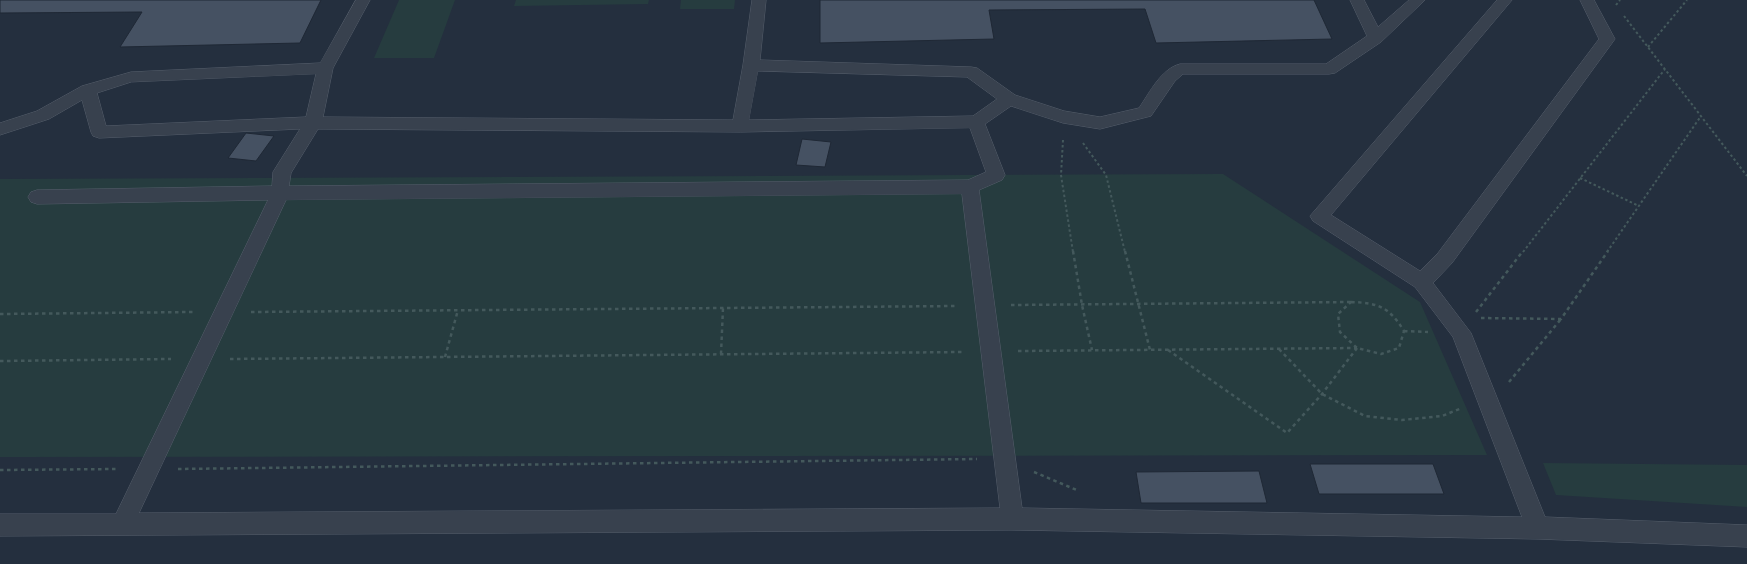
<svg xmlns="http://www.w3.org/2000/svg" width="1747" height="564" font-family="'IBM Plex Sans',sans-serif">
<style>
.green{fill:#263c3f}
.building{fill:#455162;stroke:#1f2835}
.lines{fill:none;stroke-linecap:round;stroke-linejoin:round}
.lane-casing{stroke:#565f6c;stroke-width:1}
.path-far1{stroke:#44595c;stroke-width:2;stroke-dasharray:2.5 2.5;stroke-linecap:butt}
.path{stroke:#44595c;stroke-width:2.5;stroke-dasharray:3.5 3.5;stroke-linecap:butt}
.lane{fill:#38414e;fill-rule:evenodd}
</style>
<rect width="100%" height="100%" fill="#242f3e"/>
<path class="green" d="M399,0h56l-21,58h-60z
M516,0h133l-1,4 -134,2z
M681,0h54l-1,9h-54z
M1223,174l197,128 67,153 -1487,2v-278z
M1543,463l204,2v42l-191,-12z"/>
<path class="building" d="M0,0h321l-21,43 -180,4 22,-35 -142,1z
M820,0h494l18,39 -176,4 -11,-34 -156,1 5,29 -174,4z
M246,133l28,3 -18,25 -28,-3z
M802,139l29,3 -6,25 -29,-2z
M1310,464h123l11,30h-125z
M1259,471l8,32h-126l-5,-31z"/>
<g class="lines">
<defs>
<path id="lane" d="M356,0h14l-37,68 -10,49 410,3 10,-55 9,-65h14l-6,60 211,7 6,1 38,27 49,16 36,6 39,-9c11,-16 22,-39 41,-44h146l41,-28 -17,-36h14l14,27 31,-27h16l-44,42 -46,31 -6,1h-146l-8,7 -24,35 -51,13 -37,-6 -52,-17 -26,18 20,51 -3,5 -23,10 43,318 500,9 -69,-180 -38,-50 -102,-66 -3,-5 187,-216h15l-181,215 89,56 18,-18 161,-214 -19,-39h14l21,39 -163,224 -19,20 38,50 74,184 202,8v22l-209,-8 -526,-9 -1012,6v-22h116l152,-314 -231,4 -6,-2 -3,-5 3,-5 6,-2 235,-4 1,-14 27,-43 -201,9 -6,-2 -2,-4 -9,-32 -33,19 -49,16v-12l37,-12 45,-25 49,-14 189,-9zM758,71l209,6 30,22 -24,17 -224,4zM316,74l-10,43 -200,9 -9,-33 34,-11zM970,128l16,44 -18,8 -679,6 2,-13 27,-44 422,3zM962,194l38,314 -861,5 147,-313z"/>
</defs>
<use href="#lane" class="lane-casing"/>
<path class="path-far1" d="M1616,5l4,-5
M1624,16l123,160
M1648,47l39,-47
M1063,140l-2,35 12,77
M1083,143l23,32 19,77
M1580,178l59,28
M1523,252l142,-183
M1607,252l94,-136"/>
<path class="path" d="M1073,251l9,54 10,45
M1125,251l25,99
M1351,302c28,1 38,5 53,29l-5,17 -18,6 -24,-6 -17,-16 -2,-18z
M1011,305l340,-3
M251,312l707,-6
M1476,312l47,-61
M0,314l194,-2
M1481,318l80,1 47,-68
M1404,331l24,1
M1279,349l43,45 43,22 37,4 40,-4 20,-8
M1168,350l119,83 35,-39 35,-46
M1018,351l339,-3
M721,354l2,-46
M445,357l13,-47
M230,359l733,-7
M0,361l171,-2
M1509,382l52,-63
M178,469l799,-10
M0,470l119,-1
M1034,472l45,19"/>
<use href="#lane" class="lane"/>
</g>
</svg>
